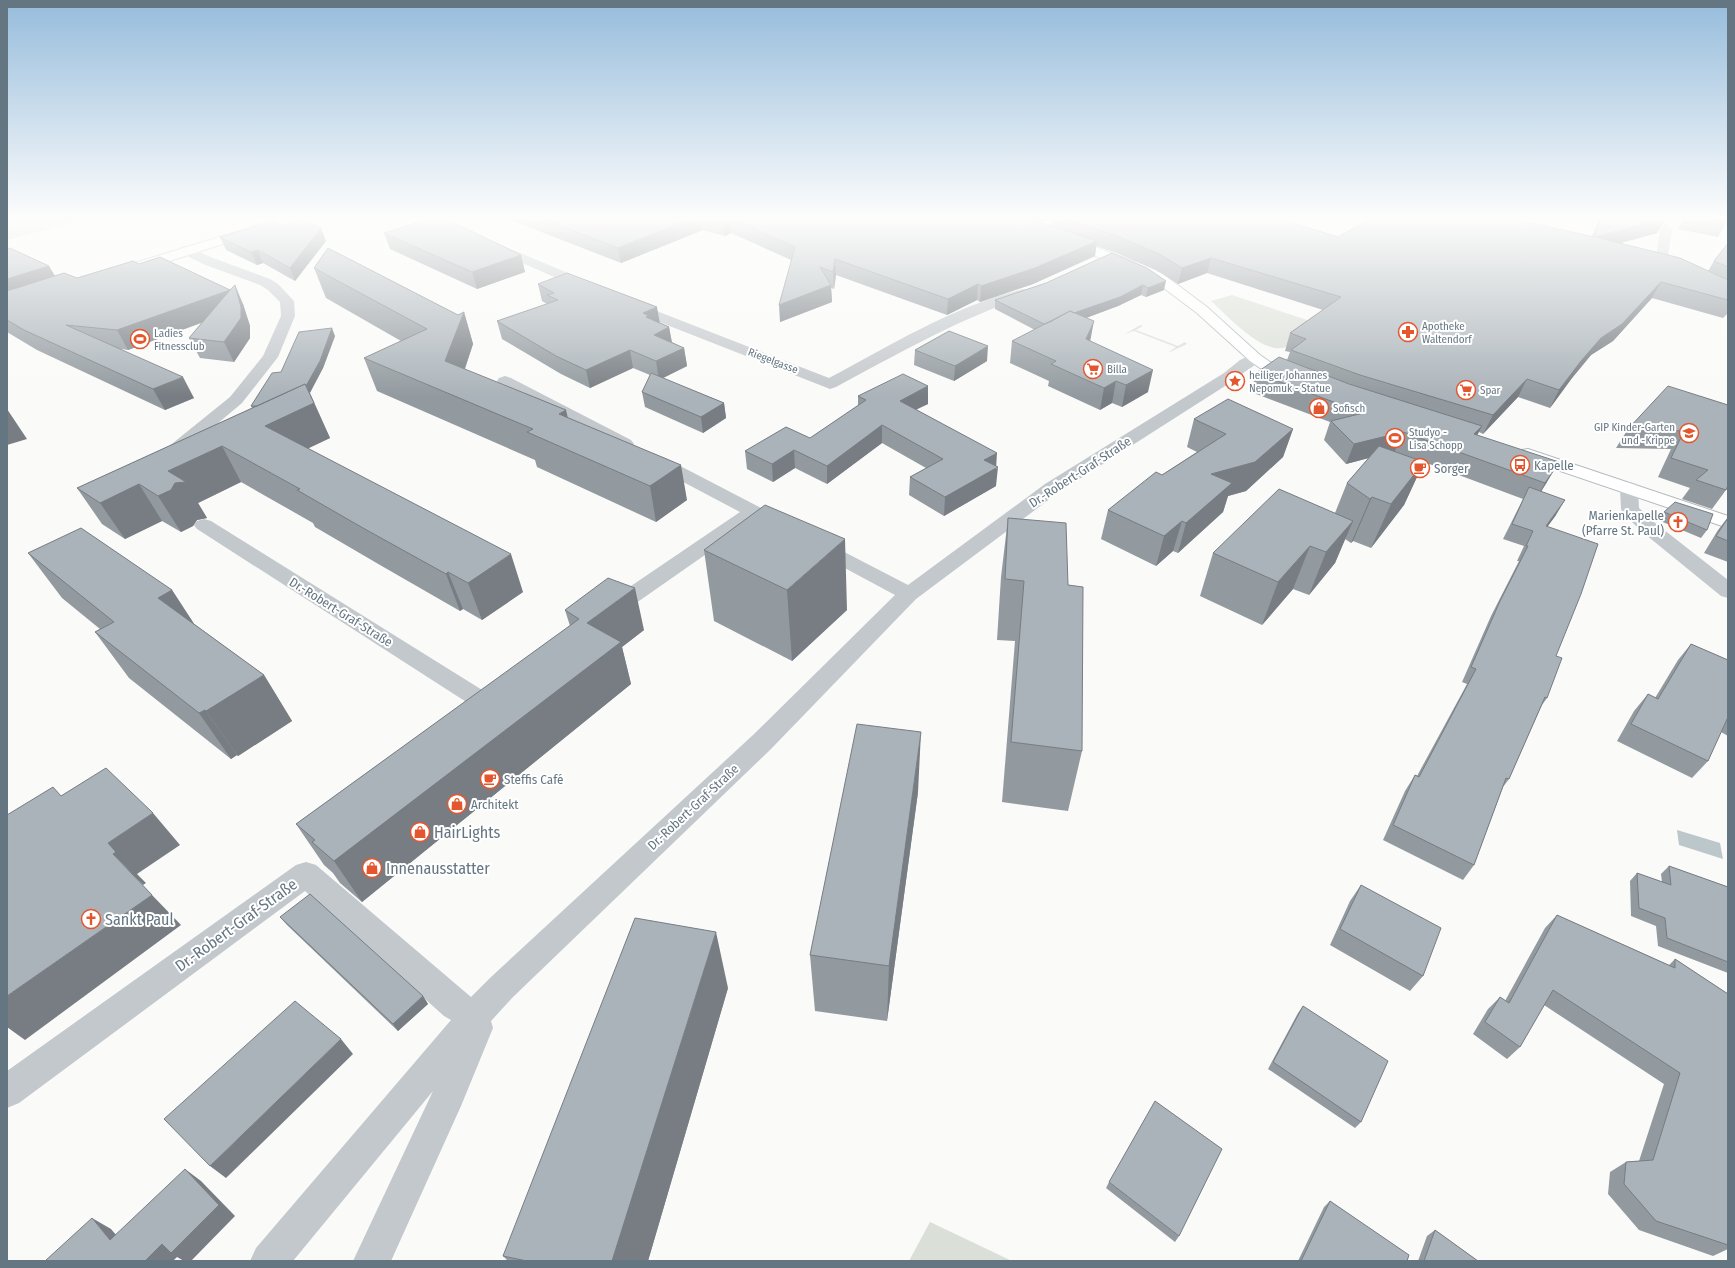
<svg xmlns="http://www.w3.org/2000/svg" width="1735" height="1268" font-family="'Fira Sans Condensed',sans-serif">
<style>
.green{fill:#dadfd7}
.water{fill:#bbc7cb}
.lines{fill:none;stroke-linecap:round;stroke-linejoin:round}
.major-casing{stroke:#b5babe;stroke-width:2}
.minor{fill:#c3c8cc;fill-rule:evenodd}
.major{fill:#fff;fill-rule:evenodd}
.wall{fill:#929a9f}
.shaded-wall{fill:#777d82}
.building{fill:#aab3b9;stroke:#777d82}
.labels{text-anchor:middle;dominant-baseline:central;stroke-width:4;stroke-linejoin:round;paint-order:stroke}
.far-poi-label{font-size:11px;fill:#657683;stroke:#fff;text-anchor:start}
.far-street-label{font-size:11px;fill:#657683;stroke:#fff}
.poi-label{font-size:13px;fill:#657683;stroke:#fff;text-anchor:start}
.street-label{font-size:13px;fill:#657683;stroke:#fff}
.near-poi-label{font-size:16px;fill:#657683;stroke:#fff;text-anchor:start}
.near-street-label{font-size:16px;fill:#657683;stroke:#fff}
</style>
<rect width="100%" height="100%" fill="#fafaf8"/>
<path class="green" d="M7,219h79l-79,21z
M1232,295l81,27c-6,6 -19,22 -27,25 -23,9 -59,-32 -75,-46z
M1140,325l3,1 -7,4 42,16 7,-4 2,2 -17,8h-1l7,-5 -42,-16 -9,3z
M930,1222l82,39h-103z"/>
<path class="water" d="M1677,830l43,13 3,16 -44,-14z"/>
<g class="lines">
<defs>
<path id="major" d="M278,219h19l-2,2 -157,50h-10l-1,-3 1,-3z
M1068,237l76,28 19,9 44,33 53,48 10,7 30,12 2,3 -2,3 -6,2 -34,-14 -10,-7 -53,-48 -44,-33 -19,-9 -70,-27 -2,-3 2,-3z
M1528,449l200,67v12l-206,-70 -3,-4 3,-4z"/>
</defs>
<use href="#major" class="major-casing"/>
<path class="minor" d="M1648,219h13l11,11 -4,26 3,6 57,28v9l-67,-32 -5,-11 4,-25z
M494,242l100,42 2,3 -2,3h-10l-94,-41 -2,-3 2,-3z
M185,246l28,12 57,21 8,5 16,17 1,15 -17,41 -36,46 -62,52 -6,1 -6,-1 -3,-4 3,-4 62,-50 33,-41 18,-40 -1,-14 -12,-12 -8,-5 -57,-21 -22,-11 -2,-3 2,-3z
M1023,289l5,1 2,3 -2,3c-68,22 -130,58 -192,91l-6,2 -204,-80 -2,-3 2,-3 5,-1 5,1 193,75c62,-33 125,-72 194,-89z
M1255,353l5,2 3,3c-5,6 -20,14 -27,21l-177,113 -143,107 -145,150 -259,249 -21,23 2,7 -32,78 -70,155h-38l80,-170 -140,170h-43l6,-13 195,-228 -7,-4 -139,-125 -286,212 -12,5v-37l289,-206 10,-3 10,3 155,132 19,-19 263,-243 142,-140 -82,-44 -3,-4 3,-4 7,-2 7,2 81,42 137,-101 179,-111 16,-13z
M505,376l6,2 120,62 3,4 -3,4 -6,1 -6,-1 -120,-64 -2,-3 2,-3z
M657,456l6,1 125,65 3,4 -3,4c-13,3 -22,-4 -33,-10l-136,95 -8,2 -8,-2 -3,-5 3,-5 137,-93 -89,-47 -3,-4 3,-4z
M1629,482l7,2 2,4 1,20 15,14 74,58v18l-7,-2 -81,-66 -17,-17 -2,-4 -1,-21 2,-4z
M204,519l7,2 276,172 4,6 -4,6 -8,3 -8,-3 -274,-176 -3,-4 3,-4z"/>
<use href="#major" class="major"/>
</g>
<path class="wall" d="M508,219h540l-6,3 10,4 1,-7h227l58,18 254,-1 7,-17h66l-8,14 -36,10 87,28 6,-10 14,-18v70l-5,5 -71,-20 -39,43 -22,14 -19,23 -22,30 -32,-11 -35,37 -4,-2 -2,3 70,47 -6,10 15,23 -9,12 9,129 -9,42 -5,7 -33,74 -6,8 -29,78 -11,15 -80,-40 22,-49 10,-16 2,1 50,-92 -5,-2 29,-66 28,-55h-2l7,-15 -21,-7 20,-40 -99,-37 -20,43 -33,43 -18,-7 -2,2 -6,-4 -10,24 -26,32 -16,-6 -31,36 -62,-29 13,-43 122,-40 12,-30 22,-25 -23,6 -22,-24 6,-18 -79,-30 5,-19 31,-13 3,-8 -5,-1 5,-18 33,-23 -116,-37 -29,11 -22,-14 -42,-18 -18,-6 -1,10 -62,28 -53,18 -3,-2 -30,15 -111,-40 -2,14 -3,-1 1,14 -52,20 11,-62 -60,-27 -6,3 -22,-6 -82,33z
M1684,219h44l-10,18 -40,-8z
M283,226l43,15 -31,40 -32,-18 -6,2 -31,-15 -6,-13z
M384,233l137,22 4,17 -48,17 -87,-40z
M7,249l48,27 22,2 62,-14 104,40 7,22v12l-16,24 -34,-4 -11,-20 13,-16 -74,28 -7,-1 73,49 -29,12 -128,-60 -30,-18z
M1112,253l52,37 -18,7 -5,-2 -23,11 -32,12 4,23 58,51 -26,15 -10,-4 -12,7 -52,-24 1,-5 -39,-18 2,-22 23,-11 -40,-21v-9l51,-17z
M314,268l144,47 6,-3 9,32 -8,25 103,49 119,82 -31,22 -119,-55 -2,-7 -158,-69 -13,-33 37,-17 -75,-43z
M538,284l122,39 9,4 3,15 12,6 3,18 -24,12 61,25 2,15 -23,15 -58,-26 -3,-15 8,-17 -17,-7 -43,20 -29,-14 -59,-35 -5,-18 50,-17 -5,-3z
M335,336l-12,32 -13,25 20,45 -22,10 215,144 -41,28 -19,-11 -3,2 -80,-46 -65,-38 -2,-4 -72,-41 -43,21 9,15 -10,2 -4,6 -12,6 -19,-11 -37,18 -23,-15 -25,-36 175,-80 -1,-2 30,-34z
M915,350l72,11 -33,20 -40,-16z
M928,386v18l-12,5 80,57v20l-52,30 -35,-21 1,-18 16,-9 -44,-25 -55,41 -32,-16 -22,14 -26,-13 -2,-18 65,-13 48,-32v-10z
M1728,405l-2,85 -14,19 -30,-10 8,-11 -32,-11 13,-28 -55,-1 12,-19z
M1194,419l99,10 -10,28 -37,34 -18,5 -5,16 -45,41 -5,-2 -17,15 -55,-27 7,-29 89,-58 -10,-5z
M1664,512l43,18 -6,8 -43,-18z
M1728,517v45l-24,-9 14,-23z
M1008,518l60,67 14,166 -14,60 -66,-9 13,-161 -18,-1 4,-63z
M704,550l143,60 -55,51 -78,-40z
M28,553l144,37 22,34 70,51 28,46 -54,35 -1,-1 -6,4 -102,-81 -34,-46 5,-3 -38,-31z
M565,610l79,20 -22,17 9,37 -269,218 -22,-19 -7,-10 -9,-8 -28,-41 274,-198z
M1691,644l37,16v76l-7,-4 -13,29 -16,17 -75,-37 17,-30 14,-17 7,4 23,-38z
M918,792l-31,229 -72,-10 -5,-56z
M1669,866l59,21v86l-70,-27 -2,-20 -25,-10 -1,-35 7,-8 25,9 -1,-8z
M1361,885l62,91 -13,15 -80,-46 20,-44z
M1557,915l112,50 6,-6 53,35v255l-15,7 -74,-26 -31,-36 2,-22 16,-10 13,-1 25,-77 -120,-79 -24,42 -13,12 -34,-25 15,-25 12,-12 5,4 40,-73z
M280,917l143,79 5,8 -30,27 -111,-106z
M728,988l-80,273h-140l-5,-5z
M1303,1006l58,116 -6,6 -87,-59 30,-56z
M1109,1182l70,54 -4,6 -69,-54z
M1330,1201l77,60h-109l26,-54z
M1435,1230l43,31h-60l9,-25z"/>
<path class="shaded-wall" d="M690,219h11l2,11 -82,33 -3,-15z
M726,219h3l2,14 -6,3 -2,-15z
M1037,219h11l-12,6z
M1662,219h3l-8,14 -70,19 8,-15z
M321,228l5,13 -31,40 -5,-13z
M1097,241l-2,15 -62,28 -53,18 1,-16z
M258,250l5,13 -6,2 -6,-13z
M521,255l4,17 -48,17 -5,-17z
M1211,258l-4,15 -29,11 4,-16z
M835,259l1,16 -2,14 -1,-17z
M49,266l11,18 -53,17v-22z
M1166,281l-2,9 -18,7 2,-9z
M1661,282l-9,16 -39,43 -22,14 -19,23 -22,30 9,-18 22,-29 20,-23z
M978,284l-1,16 -30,15 1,-16z
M235,285l8,19 7,22v12l-16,24 -10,-20z
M831,285l1,17 -52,20 -1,-17z
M1143,285l-2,10 -23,11 -75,28 1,-10z
M230,290l9,19 -111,41 -11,-20z
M657,307l3,17 -9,4 -8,-15z
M464,312l9,32 -17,50 -11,-33z
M1094,321l-4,21 -4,-3z
M669,327l3,17 -18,-9z
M332,328l3,8 -12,32 -22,41 13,-6 16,35 -48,23 -17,-35 31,-23z
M988,346l-1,15 -33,20 1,-15z
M684,348l3,18 -28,14 -3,-19z
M630,350l3,18 -43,20 -4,-18z
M1153,370l-5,22 -26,15 4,-22z
M183,377l11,21 -29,12 -12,-21z
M1527,379l-9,18 -35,37 10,-19z
M1116,381l-4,22 -12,7 4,-22z
M928,386v18l-29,14 1,-17z
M724,403l2,15 -23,15 -2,-16z
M7,409l20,30 -20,6z
M566,410l8,34 -15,-30z
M882,425v18l-55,41v-18z
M1482,426l-10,19 2,-11z
M1293,429l-10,28 -37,34 -18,5 -5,16 -45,41 8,-30 25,-49z
M1403,432l-8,19 -49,13 8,-20z
M222,446l19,36 -43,21 9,15 -10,2 -4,6 -12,6 -23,-36 10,-25z
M794,450l1,18 -22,14 -1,-18z
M997,453l-1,16 2,-2 -2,19 -52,30 1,-19 39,-37z
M1424,462l-20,43 -33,43 20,-44z
M1559,462l-12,20 -14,21 12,-20z
M681,465l6,35 -31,22 -6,-36z
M139,484l23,37 -37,18 -25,-36z
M1372,497l-19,44 -2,2 19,-44z
M1565,500l-9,15 -19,26 9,-15z
M1182,521l-9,30 -17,15 8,-30z
M1353,521l-18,42 -26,32 17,-43z
M845,539l2,71 -55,51 -5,-71z
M1310,546l-17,43 -31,36 16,-43z
M511,554l12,38 -41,28 -14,-37z
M448,572l15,37 -3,2 -14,-37z
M635,588l9,42 -22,17 9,37 -269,218 -28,-41 253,-238z
M172,590l30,46 -44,-38z
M264,675l28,46 -54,35 -32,-45z
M205,710l32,45 -6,4 -32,-46z
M921,732l-3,60 -31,229 2,-55z
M153,813l27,32 -43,29 9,9 -3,2 -30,-31 -5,-11z
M152,895l29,30 -156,115 -18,-13v-31z
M716,932l12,56 -80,273h-36z
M423,996l5,8 -30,27 -5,-7z
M341,1039l12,15 -127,124 -16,-12z
M185,1169l16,12 34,35 -44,45h-7l-7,-4 -4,4h-28z
M92,1218l19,11 18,21 -19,-10z"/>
<path class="building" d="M429,219h17l75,36 -49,17 -88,-39z
M543,219h147l-72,29z
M717,219h9l-3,2z
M733,219h299l65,22 -62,27 -54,18 -3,-2 -30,15 -113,-40 -2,13 -13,-5 11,18 -52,20 16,-58z
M1065,219h215l58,18 32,-18h144l80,18 7,-18h61l-67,18 85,21 48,22v20l-67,-18 -39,42 -21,14 -20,23 -22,29 -32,-11 -34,36 -133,-40 -69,-25 15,-11 -16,-6 51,-36 -130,-39 -29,10 -23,-14 -42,-18z
M1711,219h17v1l-1,2z
M303,220l18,8 -31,40 -32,-18 -7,2 -31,-15 53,-16 10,5z
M1728,243v24l-14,-6z
M10,248l39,18 -42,13v-30z
M328,248l130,67 6,-3 -19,49 121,49 -7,4 122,51 -31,21 -123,-54 6,-3 -169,-71 63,-29 -113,-61z
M1112,253l35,15 19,13 -18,7 -5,-3 -23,12 -46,16 -4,-2 -20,11 -6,2 -49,-24 51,-17z
M160,257l70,33 5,-5 6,22v11l-17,24 -35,-4 41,-48 -113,40 -51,-5 117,52 -30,12 -129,-59 -17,-10v-29l57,-18 13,5 56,-17 6,3z
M567,273l90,34 -14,6 6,3 -3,1 23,10 -15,8 30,13 -28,13 -26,-11 -44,20 -30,-14 -59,-35 61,-21 -11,-5 7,-2 -16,-9z
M1070,311l24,10 -8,18 67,31 -27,15 -10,-4 -12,7 -53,-24 5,-3 -44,-20z
M332,328l-12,33 -14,25 -1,-2 -48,22h-6l21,-33 9,-1 18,-40z
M949,331l39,15 -33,20 -40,-16z
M1279,357l70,27 133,42 -8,8 85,28 -14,21 -142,-51 -49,12 -23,-23 32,-8 -107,-40z
M651,373l73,30 -23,14 -59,-25z
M903,374l25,12 -28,15 97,52 -13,7 14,7 -53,30 -35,-20 33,-18 -61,-34 -55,41 -33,-16 -22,14 -27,-13 41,-24 24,11 56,-38 -8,-4z
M305,384l9,19 -49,23 246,128 -43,29 -20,-11 -2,2 -83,-46 -66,-38 3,-1 -78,-43 -54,25 18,11 -11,1 -4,7 -13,6 -19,-12 -39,19 -23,-15z
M1668,386l60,19v80l-2,5 -30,-10 12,-10 -37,-12 13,-27 -56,-2z
M1228,399l65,30 -38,33 -44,12 21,9 -46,40 -4,-2 -18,15 -56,-26 48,-38 6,3 64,-41 -32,-15z
M1379,446l45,16 -33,42 -19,-7 -2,2 -23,-16z
M1529,487l36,13 -19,26 52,18 -17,50 -25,62 6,2 -15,40 -2,-1 -36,82 -3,-1 -32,87 -81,-40 22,-50 4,2 57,-108 -5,-2 29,-66 28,-55h-2l7,-15 -21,-7z
M1279,489l74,32 -27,31 -16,-6 -32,36 -65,-29z
M1675,502l38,12 -6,16 -43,-18z
M765,505l80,34 -58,51 -83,-40z
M1008,518l58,5 2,62 15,2 -1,164 -71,-9 13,-161 -19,-2z
M1728,518v23l-12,-5z
M81,528l91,62 -14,8 106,77 -58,36 -1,-1 -6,3 -104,-81 19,-10 -86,-69z
M608,578l27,10 -48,35 34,19 -287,219 -22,-19 3,-2 -19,-16 283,-205 -14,-9z
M1691,644l37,16v57l-20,44 -77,-37 17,-30 10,5z
M857,724l64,8 -32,234 -79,-11z
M106,768l47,45 -45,30 8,9 -3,2 39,41 -145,101v-181l46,-28 8,9z
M1669,866l59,21v75l-61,-24 -2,-20 -26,-10 -2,-35 34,12z
M1361,885l80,43 -18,48 -83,-47z
M310,894l113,102 -30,28 -113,-107z
M1557,915l118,53v-9l53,35v251l-72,-24 -32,-37 2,-22 27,-2 27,-87 -127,-83 -33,57 -35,-25 15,-25 9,6z
M635,918l81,14 -104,329h-85l-24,-5z
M295,1001l46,38 -131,127 -46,-47z
M1303,1006l85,55 -27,61 -88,-60z
M1155,1101l67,48 -43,87 -70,-54z
M185,1169l34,36 -48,48 -9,-9 -17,17h-100l47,-43 18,22z
M1330,1201l79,54 -2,6h-106z
M1435,1230l43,31h-54z"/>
<linearGradient id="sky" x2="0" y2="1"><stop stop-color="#96bcdc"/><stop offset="0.55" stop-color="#fdfdfc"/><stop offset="1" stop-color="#fdfdfc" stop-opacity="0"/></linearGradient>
<rect width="1735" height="397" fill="url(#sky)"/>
<defs>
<symbol id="pharmacy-ring" viewBox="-11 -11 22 22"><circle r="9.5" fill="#fff" stroke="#e4572e" stroke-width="1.5"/><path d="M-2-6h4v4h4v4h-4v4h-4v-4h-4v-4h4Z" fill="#e4572e"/></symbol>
<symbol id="stadium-ring" viewBox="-11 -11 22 22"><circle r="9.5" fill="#fff" stroke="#e4572e" stroke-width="1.5"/><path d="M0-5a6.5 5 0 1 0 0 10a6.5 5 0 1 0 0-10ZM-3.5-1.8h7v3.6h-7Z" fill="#e4572e"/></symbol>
<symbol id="supermarket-ring" viewBox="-11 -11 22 22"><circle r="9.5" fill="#fff" stroke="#e4572e" stroke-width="1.5"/><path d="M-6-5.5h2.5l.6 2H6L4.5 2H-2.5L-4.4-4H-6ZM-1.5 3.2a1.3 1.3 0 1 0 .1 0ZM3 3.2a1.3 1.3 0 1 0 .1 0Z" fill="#e4572e"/></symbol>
<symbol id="sight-ring" viewBox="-11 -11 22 22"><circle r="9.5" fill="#fff" stroke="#e4572e" stroke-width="1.5"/><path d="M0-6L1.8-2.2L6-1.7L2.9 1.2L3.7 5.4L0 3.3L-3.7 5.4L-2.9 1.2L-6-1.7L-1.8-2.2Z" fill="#e4572e"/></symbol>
<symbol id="shop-ring" viewBox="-11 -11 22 22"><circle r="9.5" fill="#fff" stroke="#e4572e" stroke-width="1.5"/><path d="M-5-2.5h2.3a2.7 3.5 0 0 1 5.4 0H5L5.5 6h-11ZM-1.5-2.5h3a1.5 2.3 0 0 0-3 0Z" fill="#e4572e"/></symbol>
<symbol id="school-ring" viewBox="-11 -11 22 22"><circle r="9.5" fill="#fff" stroke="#e4572e" stroke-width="1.5"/><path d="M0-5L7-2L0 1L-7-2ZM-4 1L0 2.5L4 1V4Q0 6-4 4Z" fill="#e4572e"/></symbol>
<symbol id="bus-ring" viewBox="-11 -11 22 22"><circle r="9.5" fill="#fff" stroke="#e4572e" stroke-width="1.5"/><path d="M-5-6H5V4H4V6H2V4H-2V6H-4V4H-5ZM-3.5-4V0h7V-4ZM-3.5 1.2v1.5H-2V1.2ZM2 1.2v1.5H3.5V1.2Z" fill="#e4572e"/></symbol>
<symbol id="cafe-ring" viewBox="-11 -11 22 22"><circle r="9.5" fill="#fff" stroke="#e4572e" stroke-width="1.5"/><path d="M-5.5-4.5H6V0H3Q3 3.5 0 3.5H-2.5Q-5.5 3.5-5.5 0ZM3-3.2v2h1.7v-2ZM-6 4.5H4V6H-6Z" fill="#e4572e"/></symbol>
<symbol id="church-ring" viewBox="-11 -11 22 22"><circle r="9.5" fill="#fff" stroke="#e4572e" stroke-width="1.5"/><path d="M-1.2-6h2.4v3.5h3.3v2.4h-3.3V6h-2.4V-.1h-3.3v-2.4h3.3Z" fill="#e4572e"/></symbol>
</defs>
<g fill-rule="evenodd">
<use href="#pharmacy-ring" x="1397" y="321" width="22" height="22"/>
<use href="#stadium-ring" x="129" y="328" width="22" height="22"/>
<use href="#supermarket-ring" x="1082" y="358" width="22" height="22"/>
<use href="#sight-ring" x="1224" y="370" width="22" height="22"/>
<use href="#supermarket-ring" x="1455" y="379" width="22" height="22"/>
<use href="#shop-ring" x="1308" y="397" width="22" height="22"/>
<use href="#school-ring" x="1678" y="422" width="22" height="22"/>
<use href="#stadium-ring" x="1384" y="427" width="22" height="22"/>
<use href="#bus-ring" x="1509" y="454" width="22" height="22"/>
<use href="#cafe-ring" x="1409" y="457" width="22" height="22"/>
<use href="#church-ring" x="1667" y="511" width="22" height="22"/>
<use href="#cafe-ring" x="479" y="768" width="22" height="22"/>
<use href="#shop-ring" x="446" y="793" width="22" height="22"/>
<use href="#shop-ring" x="409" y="821" width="22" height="22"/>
<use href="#shop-ring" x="361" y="857" width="22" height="22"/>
<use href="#church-ring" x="80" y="908" width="22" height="22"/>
</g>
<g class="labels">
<g class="far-poi-label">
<text x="1422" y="326">Apotheke<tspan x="1422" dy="13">Waltendorf</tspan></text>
<text x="154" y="333">Ladies<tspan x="154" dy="13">Fitnessclub</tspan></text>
<text x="1107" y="369">Billa</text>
<text x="1249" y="375">heiliger Johannes<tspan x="1249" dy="13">Nepomuk - Statue</tspan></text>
<text x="1480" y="390">Spar</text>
<text x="1333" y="408">Sofisch</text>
<text x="1675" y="427" text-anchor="end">GIP Kinder-Garten<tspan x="1675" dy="13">und -Krippe</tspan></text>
<text x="1409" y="432">Studyo -<tspan x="1409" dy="13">Lisa Schopp</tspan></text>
</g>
<g class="far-street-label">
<text transform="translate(773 361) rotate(21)">Riegelgasse</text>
</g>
<g class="poi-label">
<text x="1534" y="465">Kapelle</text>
<text x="1434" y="468">Sorger</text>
<text x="1664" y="515" text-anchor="end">Marienkapelle<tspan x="1664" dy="15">(Pfarre St. Paul)</tspan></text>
<text x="504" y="779">Steffis Café</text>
<text x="471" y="804">Architekt</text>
</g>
<g class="street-label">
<text transform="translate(1080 472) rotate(-33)">Dr.-Robert-Graf-Straße</text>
<text transform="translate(341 612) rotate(32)">Dr.-Robert-Graf-Straße</text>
<text transform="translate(693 807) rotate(-43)">Dr.-Robert-Graf-Straße</text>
</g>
<g class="near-poi-label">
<text x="434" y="832">HairLights</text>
<text x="386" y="868">Innenausstatter</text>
<text x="105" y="919">Sankt Paul</text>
</g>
<g class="near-street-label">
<text transform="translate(236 925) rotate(-36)">Dr.-Robert-Graf-Straße</text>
</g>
</g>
<rect width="1735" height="1268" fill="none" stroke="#657683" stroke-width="16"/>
</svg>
